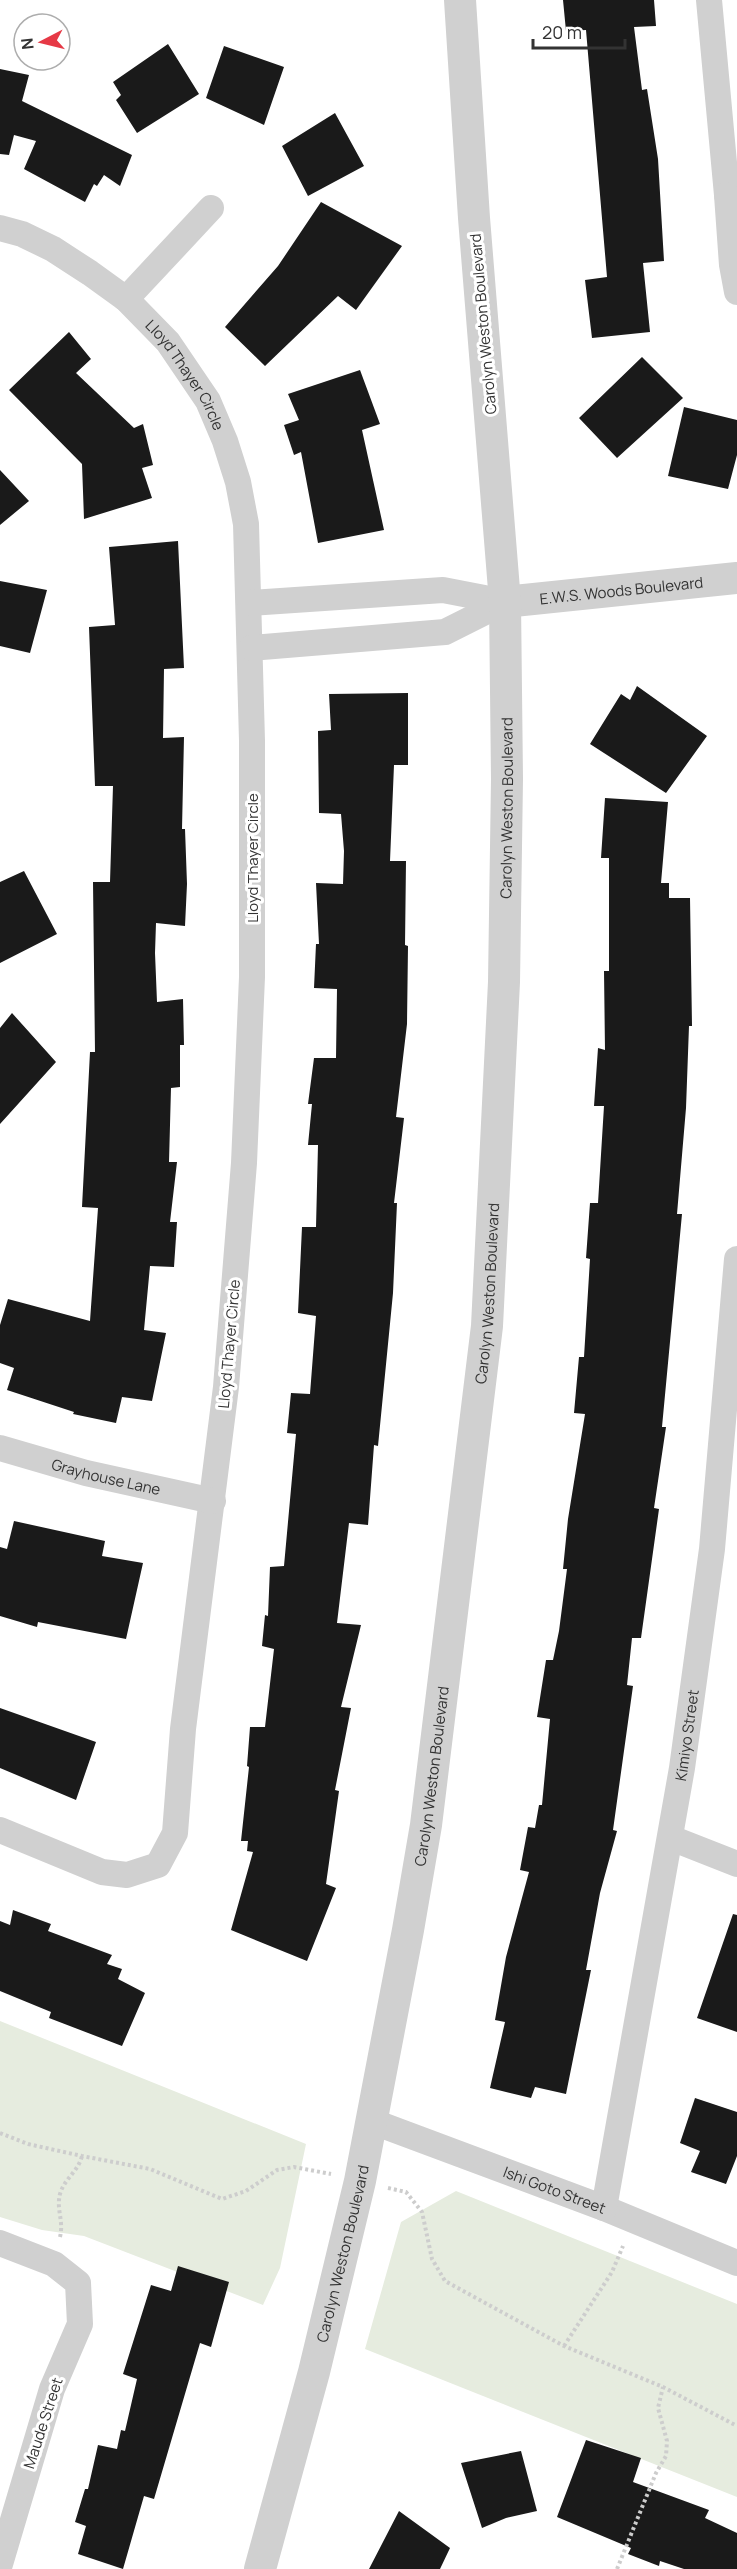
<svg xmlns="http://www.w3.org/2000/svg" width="737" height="2569" font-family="Manrope,sans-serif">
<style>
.green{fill:#e6ecdf}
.building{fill:#1a1a1a}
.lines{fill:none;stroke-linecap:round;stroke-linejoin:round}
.path{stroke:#cdcdcd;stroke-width:4;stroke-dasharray:3 3;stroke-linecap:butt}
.minor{stroke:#d0d0d0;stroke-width:26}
.tertiary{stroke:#d0d0d0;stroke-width:32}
.labels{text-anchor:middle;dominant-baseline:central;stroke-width:6;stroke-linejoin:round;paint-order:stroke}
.street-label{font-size:15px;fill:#333;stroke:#fff}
</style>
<rect width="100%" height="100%" fill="#fff"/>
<path class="green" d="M0,2021l306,123 -26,124 -17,37 -179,-69 -42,-6 -42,-13z
M456,2191l281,113v193l-372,-148 36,-127z"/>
<path class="building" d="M563,0h91l2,26 -22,1 8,63 5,-1 11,70 6,102 -21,2 7,69 -58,6 -7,-58 22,-3 -21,-247 -20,1z
M168,44l31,50 -62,39 -21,-33 5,-5 -8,-13z
M224,46l60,21 -20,58 -58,-27z
M0,69l29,6 -7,26 110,54 -12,31 -16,-11 -7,11 -3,-2 -9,18 -61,-33 12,-28 -22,-6 -5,20 -9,-1z
M335,113l29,53 -56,30 -26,-50z
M321,202l81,44 -46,64 -18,-14 -73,70 -40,-39 53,-61z
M69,332l22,27 -15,14 58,55 9,-4 10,41 -11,3 10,30 -68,21 -2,-55 -73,-74z
M642,357l41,41 -66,60 -38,-40z
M360,370l20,54 -18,6 22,100 -66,13 -17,-91 -7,3 -10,-30 15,-5 -11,-26z
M684,407l53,13v35l-9,34 -60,-13z
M0,470l29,31 -29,24z
M178,541l6,127 -20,1 -1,69 21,-1 -2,92h3l2,55 -2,42 -29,-3 -1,30 2,49 26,-3 1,46h-4v42l-9,1 -2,74h8l-7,60h7l-3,45 -24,-1 -6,64 22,3 -14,68 -30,-4 -6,26 -43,-9 1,-2 -67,-22 7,-22 -14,-5v-38l8,-26 82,22 8,-113 -16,-1 8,-155h5l-2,-170h17l3,-96h-18l-6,-159 26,-2 -6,-78z
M0,581l47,9 -17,63 -30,-7z
M637,686l70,50 -41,57 -76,-49 31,-50 9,6z
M408,693v72h-14l-4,96h16l-1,84 3,1 -1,78 -11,93 8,1 -10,85h3l-4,90 -15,153 -4,-1 -6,80 -19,-2 -12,100 24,2 -20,82 10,1 -16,82 4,1 -13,93 10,4 -29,73 -76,-31 22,-78 -6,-1 1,-10h-7l8,-74 -2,-1 3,-39h15l9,-78 -12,-3 3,-31 3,1 2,-49 14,-1 12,-132 -9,-1 4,-40 19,1 6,-78 -18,-3 4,-86h14l2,-82h-10l4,-41h-4l6,-46h22l1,-69 -23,-1 2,-44h3l-3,-61 27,1 1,-33 -3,-37 -22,-1 -1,-82 13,-1 -2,-36z
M605,798l63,4 -7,81h8v15h21l2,128h-3l-3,82 -9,106h5l-20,213h4l-12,81 5,1 -18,129h-9l-5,47 6,1 -20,144 4,1 -17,62 -14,77h5l-25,124 -31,-7 -4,11 -41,-10 15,-66 -10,-2 11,-63 23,-85 -9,-2 8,-43 7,1 4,-23h3l8,-86 -13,-2 9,-57h7l6,-29 8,-62h-4l5,-50 17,-105 -11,-1 5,-56h5l6,-98 -4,-1 4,-55h8l6,-97h-10l4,-58 7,2 -1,-79h5v-113h-8z
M24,871l33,63 -57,29v-81z
M12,1013l44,49 -56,62v-96z
M14,1521l91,20 -3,15 41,7 -17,76 -88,-17 -1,5 -37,-11v-69l7,2z
M0,1708l96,34 -20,58 -76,-32z
M13,1910l38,14 -3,7 64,24 -5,9 15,5 -4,10 27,14 -23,53 -73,-28 2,-6 -51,-21v-70l10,4z
M733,1914l4,1v117l-40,-14z
M695,2098l42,14v44l-11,28 -35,-12 9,-21 -20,-8z
M178,2266l51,16 -18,65 -11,-4 -46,156 -10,-3 -21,73 -45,-15 8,-28 -11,-4 10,-33h3l10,-44 19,4 4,-19 4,1 12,-52 -14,-5 28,-89 20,6z
M586,2440l55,18 -8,24 76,28 -4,8 32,15v36h-53l-24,-8 -1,5 -31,-12 3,-6 -74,-31z
M521,2451l16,60 -31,7 -24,10 -21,-65z
M399,2511l51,37 -10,21h-71z"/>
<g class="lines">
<path class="path" d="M0,2133l28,11 54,12 68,13 72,30 24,-8 31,-21 17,-3 37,7
M388,2188l18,4 16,20 10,47 13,22 119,65 99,41 74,39
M60,2237c4,-17 -4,-27 0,-43 4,-15 18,-22 22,-38
M564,2346l48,-74 11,-26
M617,2569l39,-96 10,-17 1,-15 -9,-33 5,-21"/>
<g class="minor">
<path d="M709,0l18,195h10"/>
<path d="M727,195l5,70 5,27"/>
<path id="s1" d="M0,228l22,6 31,15 37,24 36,26 42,43 40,59 17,40 13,41 8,42 6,217v236l-8,186 -18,224 -43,342 -8,104 -17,32 -31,10 -25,-3 -102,-42"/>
<path d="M126,299l85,-91"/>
<path d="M250,603l193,-13 62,12"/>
<path d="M251,648l194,-16 60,-30"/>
<path id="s2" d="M0,1448l86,25 127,28"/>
<path d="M671,1838l66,26"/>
<path id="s3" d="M371,2121l233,87 133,55"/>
<path id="s4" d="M604,2208l78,-440 30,-219 25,-290"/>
<path d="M0,2243l54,21 24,19 2,41 -28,65 -52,175"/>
</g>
<g class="tertiary">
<path id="s5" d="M505,602l232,-24"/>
<path id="s6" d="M260,2569l54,-197 46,-191 48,-251 18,-105 61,-499 17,-344 3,-203 -2,-177 -31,-384 -14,-218"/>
</g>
</g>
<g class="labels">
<g class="street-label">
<text transform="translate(483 324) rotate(-95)">Carolyn Weston Boulevard</text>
<text stroke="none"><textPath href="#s1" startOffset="243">Lloyd Thayer Circle</textPath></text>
<text stroke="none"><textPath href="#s5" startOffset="117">E.W.S. Woods Boulevard</textPath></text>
<text stroke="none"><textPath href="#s6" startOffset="1784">Carolyn Weston Boulevard</textPath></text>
<text transform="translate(252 858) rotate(-90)">Lloyd Thayer Circle</text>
<text stroke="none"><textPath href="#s6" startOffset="1298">Carolyn Weston Boulevard</textPath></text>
<text transform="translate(229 1344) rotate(-85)">Lloyd Thayer Circle</text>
<text stroke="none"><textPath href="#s2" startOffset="110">Grayhouse Lane</textPath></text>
<text stroke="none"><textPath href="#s4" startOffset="480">Kimiyo Street</textPath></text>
<text stroke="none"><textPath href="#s6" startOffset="812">Carolyn Weston Boulevard</textPath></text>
<text stroke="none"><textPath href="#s3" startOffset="196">Ishi Goto Street</textPath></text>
<text stroke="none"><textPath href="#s6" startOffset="326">Carolyn Weston Boulevard</textPath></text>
<text transform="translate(43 2423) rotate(-72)">Maude Street</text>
</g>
</g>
<g transform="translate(42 42) rotate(263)"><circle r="28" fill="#ffffff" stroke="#adadad" stroke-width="1.5"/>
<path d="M0-4.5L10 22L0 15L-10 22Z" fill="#e63946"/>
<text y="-9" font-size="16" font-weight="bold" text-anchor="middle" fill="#333333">N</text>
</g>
<path d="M533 39v9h92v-9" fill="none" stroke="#333333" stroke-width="3"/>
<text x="542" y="39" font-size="18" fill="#333333" stroke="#ffffff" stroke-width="4.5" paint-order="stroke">20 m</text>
</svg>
